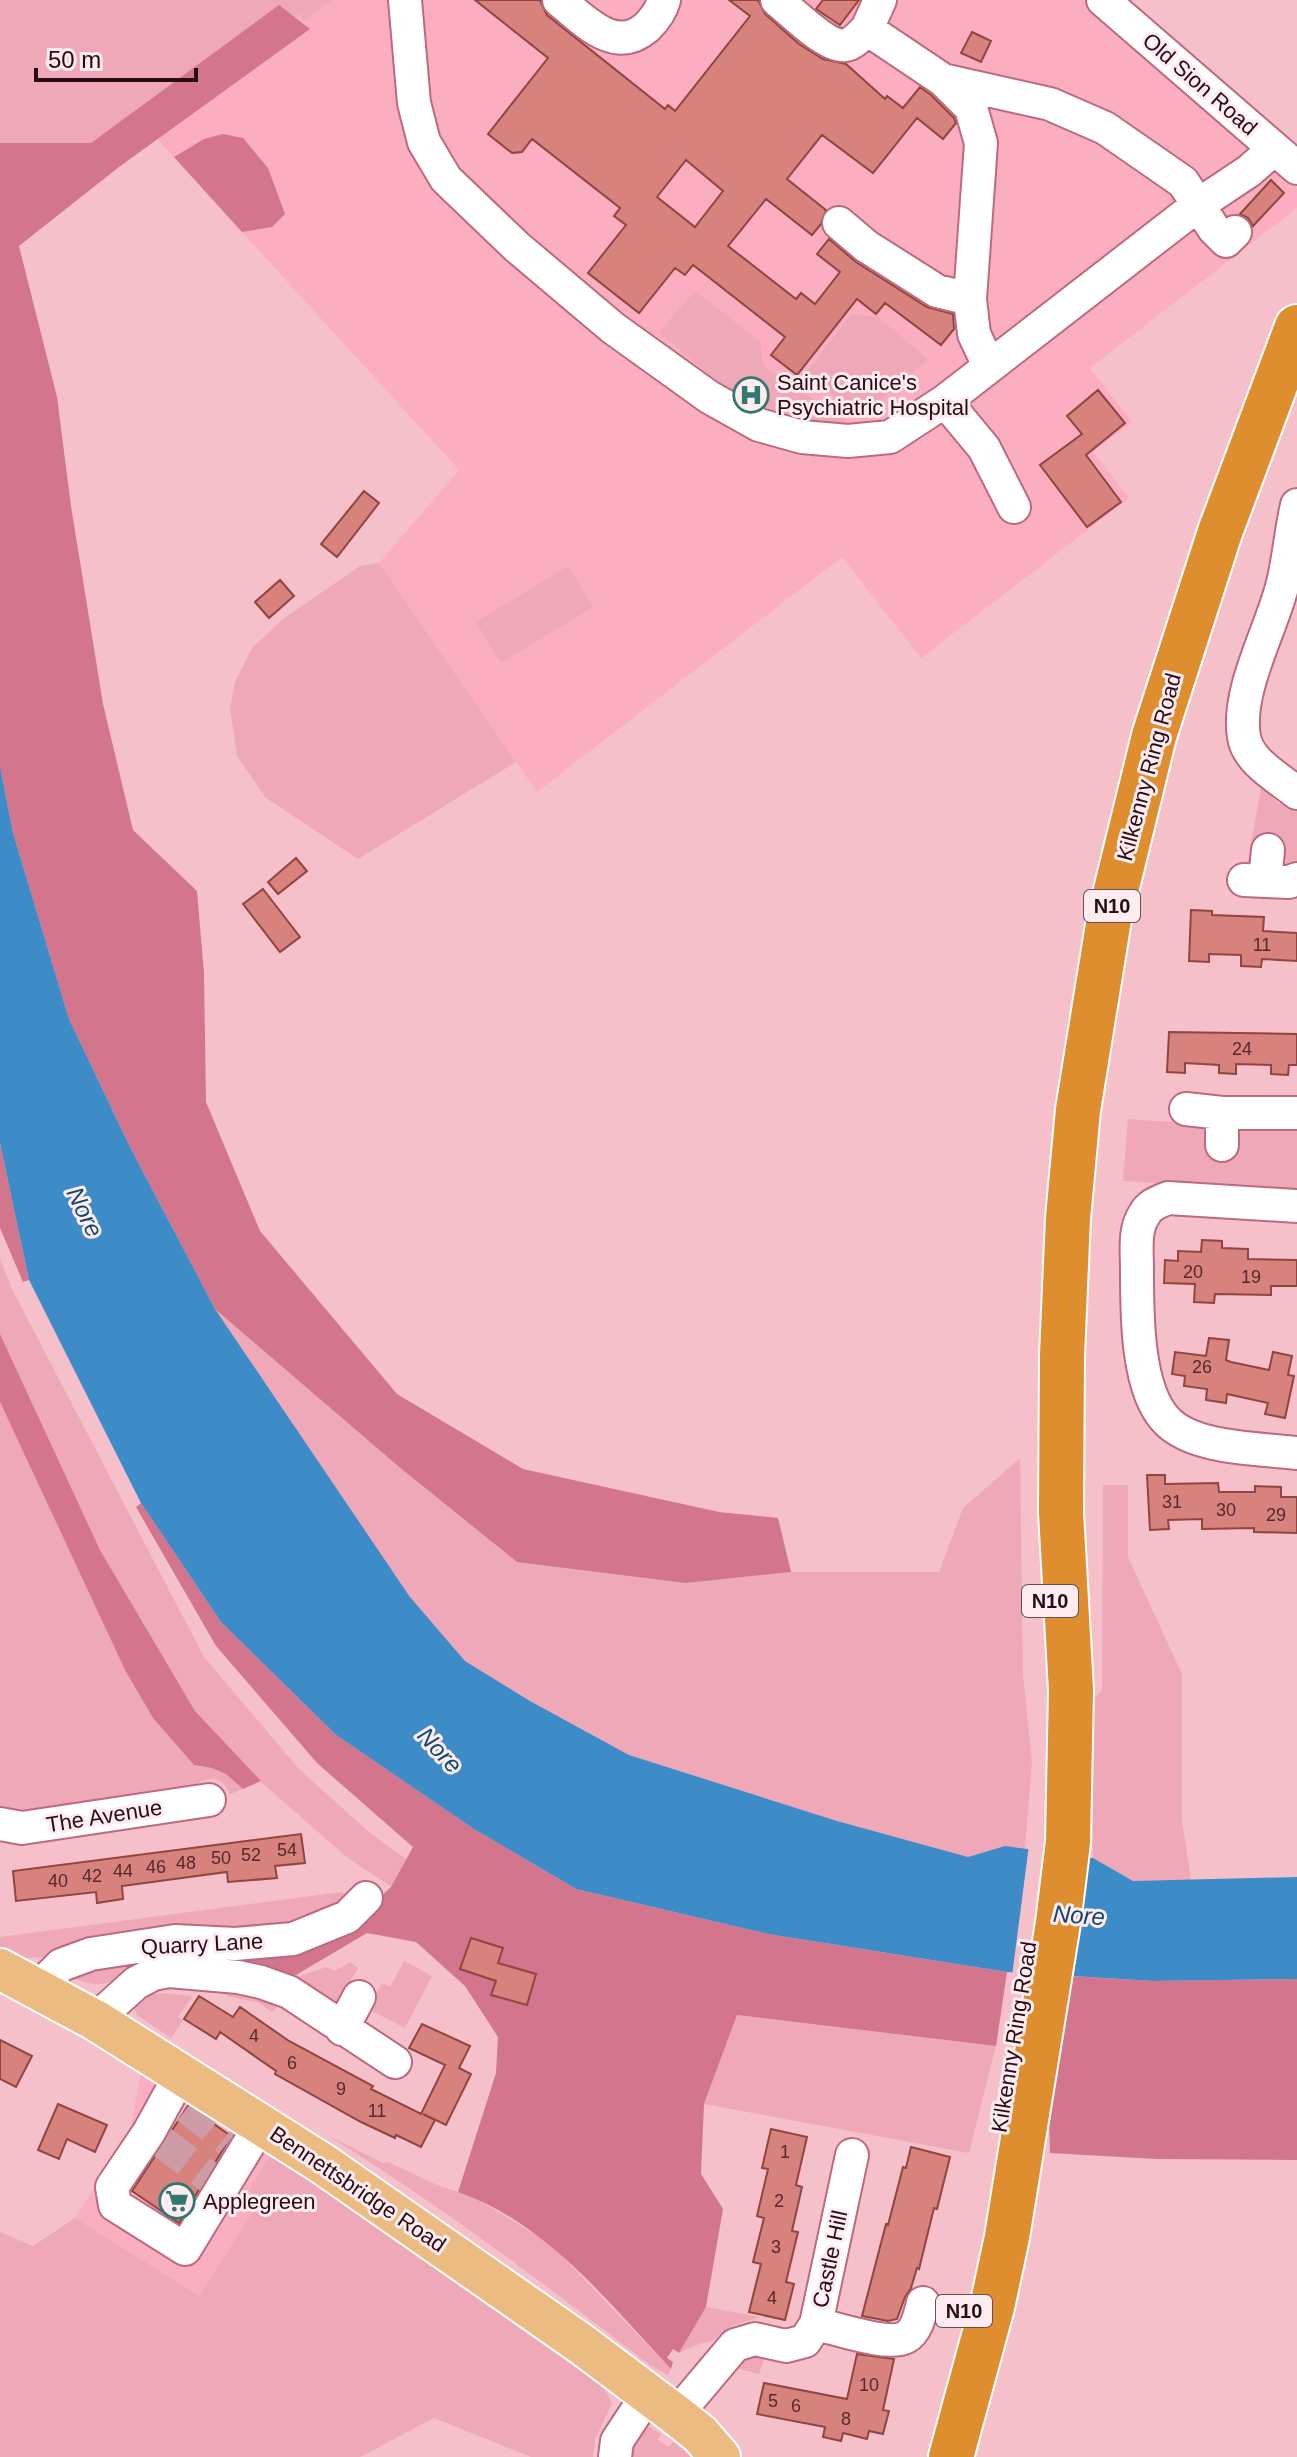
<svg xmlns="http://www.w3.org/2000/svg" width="1297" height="2457" font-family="Arial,sans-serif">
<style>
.built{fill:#fbaebf}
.green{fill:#efa8b8}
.forest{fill:#d3768d}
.water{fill:#3d8bc7}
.pier{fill:#f6c0cb}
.building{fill:#d7827c;stroke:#914440;stroke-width:2;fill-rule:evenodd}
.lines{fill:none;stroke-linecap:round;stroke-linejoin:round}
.minor-tunnel{stroke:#cd9ca6;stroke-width:32;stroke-dasharray:32 16;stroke-linecap:butt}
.minor-casing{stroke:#bc6b7f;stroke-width:36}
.major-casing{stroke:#fff;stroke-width:44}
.highway-casing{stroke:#fff;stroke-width:48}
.minor{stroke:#fff;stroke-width:32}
.major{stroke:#ebbb82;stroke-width:40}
.highway{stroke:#de8d2f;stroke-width:44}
.labels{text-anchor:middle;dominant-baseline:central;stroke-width:6;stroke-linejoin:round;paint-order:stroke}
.number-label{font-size:18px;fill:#55292e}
.shield{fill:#ffecf0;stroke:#6a4e56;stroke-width:2}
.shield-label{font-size:20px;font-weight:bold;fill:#2a0b14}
.street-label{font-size:22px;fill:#2a0b14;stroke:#ffecf0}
.poi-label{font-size:22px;fill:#2a0b14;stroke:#ffecf0;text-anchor:start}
.water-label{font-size:24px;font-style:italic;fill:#0d4871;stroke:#ffecf0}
</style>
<rect width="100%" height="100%" fill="#f6c0cb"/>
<path class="built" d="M317,0h766l214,188v20l-207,160 42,54 -39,30 36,46 -208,160 -79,-101 -305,235 -158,-229 80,-93 -312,-342 36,-25z
M141,2071l131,82 -23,38 12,8 -62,98 -124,-79 55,-87z"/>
<path class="green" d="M0,0h332l-28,21 -5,-7 -116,89 -183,99z
M695,291l66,51 1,18 5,9 80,52c-10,4 -20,3 -31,2 -62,-3 -111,-52 -157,-91z
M852,313l26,4 50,42 -68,59 -54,-45z
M379,563l137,199 -158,97 -92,-61 -29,-42 -7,-48 5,-26 17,-34 31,-29 77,-53z
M568,566l25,41 -92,56 -25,-41z
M1261,789h4l14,15 9,-8 9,9v66l-42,-10 -9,9z
M1128,1119l86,6 83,-1v68l-174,-11z
M0,1259l12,30 192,368 95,112 70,63 37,27 -14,28 -43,-28 -88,-77 -66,-71 -95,-161 -100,-216z
M215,1309l183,157 288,117 105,-11h148l24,-64 57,-50 3,217 9,87 -7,87 -20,-3 -37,11 -131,-36 -208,-66 -99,-54 -65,-40 -55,-64z
M0,1402l125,268 28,48 41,47 18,3 15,6 16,15 -13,5c-16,-32 -35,-6 -53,3l-177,17z
M1103,1485h25v72l54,117v146l9,60 -58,1 -40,-23 -2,-158 11,-9z
M341,1892l13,5 -44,30 -219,20 -49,10 -16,1 -26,-12v-9z
M122,1951l9,19c-32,22 -39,15 -73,2z
M404,1961l28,15 -27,52 -37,-19 14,-26 8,4z
M350,1962l8,6 -10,17 4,3 -13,19 -44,-29 31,-11 9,4z
M264,1991l18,10 -10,11 -13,-9 -32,-7v-4z
M164,1993l29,3 -15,21 5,4 -12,17 -34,-23 -3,-8 3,-11z
M737,2015l259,31 -27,107 -265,-49z
M327,2135l56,28 5,-1 49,23 38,13 74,45 122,126 -3,6 -17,-9c-105,-81 -211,-161 -324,-231z
M272,2153l331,234 9,16 -17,37 -2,17h-62l-97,-39 -74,39h-360v-225l33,14 42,-28 124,78 62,-97 -13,-8z
M706,2307l54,10 -29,9 -19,15 -13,3 -20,9z
M746,2353l19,3 -6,18 -26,-7z
M649,2427l12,7 -3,6 11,7 4,-5 20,15h-67l17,-29z"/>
<path class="forest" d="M279,5l31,24 -191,138 -100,79 38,151 14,109 32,198 30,126 64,61 7,82 2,129 54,129 137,163 126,75 196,43 59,6 13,54 -105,11 -169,-21 -119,-96 -183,-157 -85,-162 -61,-128 -56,-186 -13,-67v-623h91z
M223,134l20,4 25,30 17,46 -13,13 -30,5 -68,-75 30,-18z
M0,1143l29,137 -6,2 -23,-54z
M0,1334l100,216 95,161 66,70 -18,8 -17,-15 -14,-6 -18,-3 -41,-47 -28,-48 -125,-268z
M141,1503l80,119 115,113 138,94 102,60 192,45 239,38 -11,74 -259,-31 -33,89 -3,70 22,35 -17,98 -27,46 -6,-4 -6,9 6,4 -2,7c-62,-66 -124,-146 -213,-177l38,-119 2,-36 -33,-51 -49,-44 -49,-9 -71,42 -43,-10 -122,5 -7,-10 231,-39 36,-34 22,-40 -96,-84 -101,-117 -80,-139z
M1071,1976l82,5 144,-2v181l-140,-1 -107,-6 -1,-42z"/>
<path class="water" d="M0,766l13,67 56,186 61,128 85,162 195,288 55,64 65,40 99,54 208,66 131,36 37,-11 88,12 40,23 164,-4v102l-144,2 -146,-9 -239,-38 -192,-45 -102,-60 -138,-94 -115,-113 -80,-119 -112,-223 -29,-137z"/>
<path class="pier" d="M1029,1845l56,8 -17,127 -56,-4z"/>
<path class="building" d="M475,0h65l7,15 118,94 3,-4 7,6 75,-95 -21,-16h29l7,14 34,30 24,15 23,5 39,35 2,-3 16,12 17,-21 11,8 23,23 2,5 -13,16 -26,-21 -44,55 -51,-38 -35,44 39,31 -5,14 -9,11 -46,-36 -38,47 68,53 5,-6 14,11 25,-32 -23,-18 12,-15 27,23 71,45 26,7 1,15 -13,16 -56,-42 -9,11 -19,-15 -60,76 -26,-20 14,-18 -92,-72 -8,10 -10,-7 -36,45 -51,-40 38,-48 -12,-9 6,-8 -88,-69 -10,13 -10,1 -24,-19 60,-76zM686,160l37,31 -28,36 -38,-30z
M823,0h36l-19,25 -24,-16z
M972,32l19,9 -10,21 -20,-9z
M1271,180l13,13 -31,33 -5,-8 -8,-4z
M1098,390l27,33 -39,32 35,47 -34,25 -47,-62 42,-31 -15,-18z
M364,491l15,12 -42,54 -16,-13z
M280,580l14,16 -25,22 -14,-16z
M296,858l11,13 -29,23 -10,-12z
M263,889l37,48 -20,15 -37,-48z
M1191,910l21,1v4l52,2 -1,14 34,2v28l-35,-2 -1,8 -20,-1v-11l-32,-1v8l-20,-1z
M1169,1032l128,2v31h-8l-1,10 -17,-1v-9l-35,-1v10l-17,-1v-8l-34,-2v10l-18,-1z
M1202,1240l20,1v7l26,1v10l49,1v26h-26v9l-56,-1 -1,9 -20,-1 1,-18 -31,-1 1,-23 13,1v-10l23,1z
M1209,1338l20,2 -3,20 5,2 38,8 4,-18 19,4 -4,19 6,1 -9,42 -20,-4 3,-11 -41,-9 -1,9 -20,-3 1,-11 -23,-3 1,-10 -13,-2 3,-22 31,4z
M1147,1475h18v9l53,-1 1,9h36v-6l26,1v10h16v36l-43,-1v-4l-52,1v-10l-34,1 1,9 -19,1z
M301,1834l4,29 -30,3 2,12 -49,4 -1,-10 -105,14 1,13 -26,4 -1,-11 -80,9 -3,-30z
M471,1938l32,10 -5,15 38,11 -9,31 -36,-10 5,-14 -36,-12z
M199,1996l34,21 7,-10 49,34 84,45 -2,3 50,25 24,-49 -36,-17 13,-24 48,22 -11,22 12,6 -25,51 -23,-11 12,6 -14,27 -25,-12 -1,3 -34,-16 -86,-48 1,-3 -56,-39 -4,7 -32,-20z
M0,2040l32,16 -16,31 -16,-8z
M58,2104l49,21 -12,27 -28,-13 -8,20 -21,-9z
M188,2106l43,30 -52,87 -47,-32z
M771,2129l36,8 -11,48 6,2 -10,44 6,1 -12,50 8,2 -9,36 -36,-8 12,-48 -8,-2 11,-44 -7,-2 11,-47 -6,-1z
M911,2147l39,10 -13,52 -3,-1 -15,61 -2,-1 -6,20 -6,9 -8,22 -9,2 -26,-5 24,-92 2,1 15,-58 3,1z
M857,2354l37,5 -11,51 6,1 -6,23 -14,-3 -2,8 -24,-6 -2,8 -18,-4 2,-10 -68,-13 7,-31 83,16z"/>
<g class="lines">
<path class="minor-tunnel" d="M187,2108l42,33
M162,2142l48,36"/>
<defs>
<path id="minor" d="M405,0l9,103 10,39 22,37 71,68 96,81 96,69 50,28 43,12 46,4 42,-4 55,-36 253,-196 51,-34 25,-22
M559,0c26,21 56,55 88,27 8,-8 14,-16 17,-27
M777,0c15,12 51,49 69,45 9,-2 15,-11 21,-16l76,51 107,24 55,24 78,54 31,47 12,12 9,-9
M1103,0l194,168
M867,29l13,-29
M943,80l28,28 10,35 -11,156 4,35 15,32
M839,223l27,23 71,45 33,8
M945,401l39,47 30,59
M1297,505c-6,26 -8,53 -14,78 -11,46 -47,107 -39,154 4,25 35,41 53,56
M1244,880l45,2 8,-3
M1265,881l3,-31
M1186,1109l36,4h75
M1222,1113v32
M1295,1453c-37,-5 -101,-4 -128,-32 -31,-31 -30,-110 -30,-152 0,-18 -3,-39 7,-54 5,-10 14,-13 24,-17l129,8
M0,1824l22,4 187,-28
M38,1988l23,-23 30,-11 84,-13 60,3 58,-5 54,-22 19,-19
M95,2020l41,-37 17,-9 16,-3 69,6 23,5 28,10 106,70
M342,2029l17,-32
M181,2074l-32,58 -37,55 3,18 70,44 76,-125
M816,2324c19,4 73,23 90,13 11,-6 14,-23 17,-34
M676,2415l59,-70 20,-6 31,7 19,-5 11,-17 36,-169
M615,2457l2,-16 31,-47"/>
<path id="major" d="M0,1969l95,51 228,144 257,179 96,72 24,19 20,23"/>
<path id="highway" d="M951,2457l41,-150 15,-70 51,-314 10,-81 3,-152 -10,-178 1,-156 6,-138 10,-108 31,-191 45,-183 66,-204 77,-205"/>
</defs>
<use href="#minor" class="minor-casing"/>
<use href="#major" class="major-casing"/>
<use href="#highway" class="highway-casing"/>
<use href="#minor" class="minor"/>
<use href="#major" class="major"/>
<use href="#highway" class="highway"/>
</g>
<defs>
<symbol id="hospital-ring" viewBox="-11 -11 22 22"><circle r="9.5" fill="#ffecf0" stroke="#317870" stroke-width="1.5"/><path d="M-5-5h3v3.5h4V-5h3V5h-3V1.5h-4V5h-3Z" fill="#317870"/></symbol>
<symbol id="supermarket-ring" viewBox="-11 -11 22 22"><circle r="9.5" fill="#ffecf0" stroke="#317870" stroke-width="1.5"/><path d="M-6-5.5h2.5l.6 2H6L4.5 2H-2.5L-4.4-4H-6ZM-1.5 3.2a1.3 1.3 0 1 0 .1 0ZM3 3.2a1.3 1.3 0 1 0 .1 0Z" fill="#317870"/></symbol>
</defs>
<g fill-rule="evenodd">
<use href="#hospital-ring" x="731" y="375" width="40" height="40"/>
<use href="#supermarket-ring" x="157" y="2181" width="40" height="40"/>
</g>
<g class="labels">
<g class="number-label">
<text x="1262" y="945">11</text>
<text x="1242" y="1049">24</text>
<text x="1193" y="1272">20</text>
<text x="1251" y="1277">19</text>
<text x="1202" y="1367">26</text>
<text x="1172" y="1502">31</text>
<text x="1226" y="1510">30</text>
<text x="1276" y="1515">29</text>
<text x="287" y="1850">54</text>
<text x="251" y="1855">52</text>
<text x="221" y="1858">50</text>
<text x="186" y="1863">48</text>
<text x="156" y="1867">46</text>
<text x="123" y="1871">44</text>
<text x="92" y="1876">42</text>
<text x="58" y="1881">40</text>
<text x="254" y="2036">4</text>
<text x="292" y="2063">6</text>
<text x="341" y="2089">9</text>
<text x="377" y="2111">11</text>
<text x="785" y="2152">1</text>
<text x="779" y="2201">2</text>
<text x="776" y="2247">3</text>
<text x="772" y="2298">4</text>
<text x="869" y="2385">10</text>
<text x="773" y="2401">5</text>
<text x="796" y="2406">6</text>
<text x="846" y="2419">8</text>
</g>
<g class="shield">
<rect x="1084" y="890" width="56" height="32" rx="6"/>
<rect x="1022" y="1585" width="56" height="32" rx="6"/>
<rect x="936" y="2295" width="56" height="32" rx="6"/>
</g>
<g class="shield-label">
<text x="1112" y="906">N10</text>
<text x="1050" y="1601">N10</text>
<text x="964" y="2311">N10</text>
</g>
<g class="street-label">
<text transform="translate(1200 84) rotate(41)">Old Sion Road</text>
<text transform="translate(1149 767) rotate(-75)">Kilkenny Ring Road</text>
<text transform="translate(104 1816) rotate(-9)">The Avenue</text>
<text transform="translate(202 1944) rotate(-3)">Quarry Lane</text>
<text transform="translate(1014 2037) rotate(-81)">Kilkenny Ring Road</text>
<text transform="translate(358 2189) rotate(34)">Bennettsbridge Road</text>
<text transform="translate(830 2259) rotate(-78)">Castle Hill</text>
</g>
<g class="poi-label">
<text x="777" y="382">Saint Canice's<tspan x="777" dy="25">Psychiatric Hospital</tspan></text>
<text x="203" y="2201">Applegreen</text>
</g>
<g class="water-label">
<text transform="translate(85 1212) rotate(64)">Nore</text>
<text transform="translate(440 1750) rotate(47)">Nore</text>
<text transform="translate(1079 1915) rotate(4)">Nore</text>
</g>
</g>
<path d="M36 68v12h160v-12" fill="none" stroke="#2a0b14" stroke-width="4"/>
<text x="48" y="68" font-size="24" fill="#2a0b14" stroke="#ffecf0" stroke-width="6" paint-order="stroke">50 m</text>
</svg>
